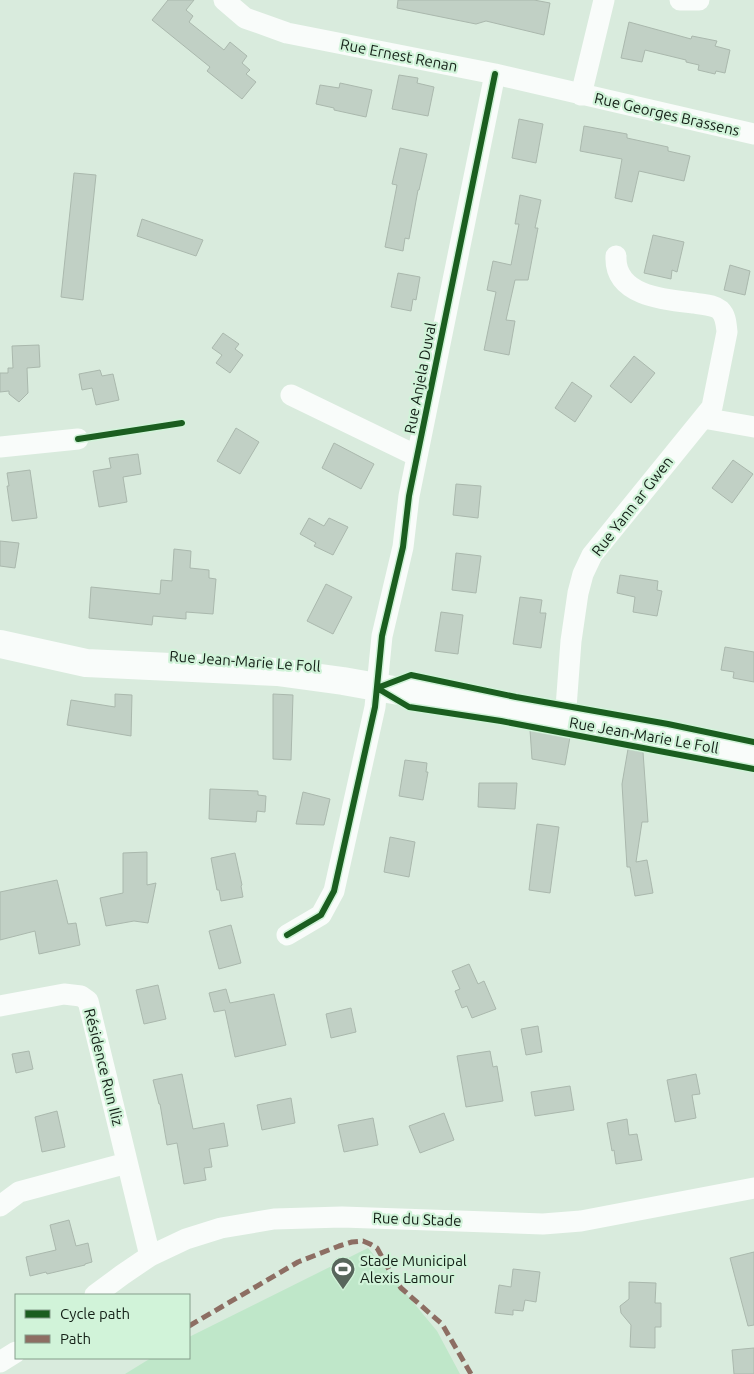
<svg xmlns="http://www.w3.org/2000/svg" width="754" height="1374" font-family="Ubuntu,sans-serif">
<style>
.green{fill:#bfe7c9}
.building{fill:#c1d0c5;stroke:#aab8ad}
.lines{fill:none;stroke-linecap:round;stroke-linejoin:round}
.street{stroke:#f9fcfa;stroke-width:21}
.secondary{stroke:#f9fcfa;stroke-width:28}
.quiet{stroke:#8d6e63;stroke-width:5;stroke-dasharray:10 5;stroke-linecap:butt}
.cycleway-casing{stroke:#d1f3d9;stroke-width:9}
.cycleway{stroke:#1b5e20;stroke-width:6}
.labels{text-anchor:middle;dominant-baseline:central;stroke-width:4.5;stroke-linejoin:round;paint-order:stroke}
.street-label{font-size:15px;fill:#131f16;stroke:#d1f3d9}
.poi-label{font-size:15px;fill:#131f16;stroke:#d1f3d9;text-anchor:start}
</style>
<rect width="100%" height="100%" fill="#d9ebdd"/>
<path class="green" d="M368,1248l69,83 23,43h-335l26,-16h38v-21z"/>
<path class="building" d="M168,0h26l-8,10 7,6 -4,6 35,28 6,-8 17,14 -5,7 8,7 -4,4 10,8 -14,17 -35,-28 3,-4 -58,-47z
M398,0h136l16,3 -6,32 -58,-14 -10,3 -79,-16z
M629,22l62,17 1,-3 25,5 -2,5 15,4 -5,23 -9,-2 -1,3 -17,-4 1,-5 -13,-3v-2l-41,-10 -3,12 -21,-4z
M399,75l19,3 -1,5 17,4 -6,29 -36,-7z
M340,83l32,7 -6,27 -32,-7v-2l-18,-4 4,-19 19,3z
M519,119l24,5 -7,39 -24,-5z
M584,126l43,8v4l41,9v4l22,5 -6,25 -45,-10 -7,31 -17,-4 7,-39 -42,-8z
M400,148l27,6 -8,36h-1l-9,49 -4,-1 -2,13 -18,-4 12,-62 -5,-1z
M74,173l22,2 -13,125 -22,-3z
M520,195l21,5 -6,28h3l-10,52h-13l-9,40 9,1 -6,34 -25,-5 12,-58 -9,-2 6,-29 18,4 8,-41h-4z
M142,219l61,21 -7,16 -59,-20z
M653,235l31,7 -7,30 -5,-2 -1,9 -27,-6z
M730,265l20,6 -5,24 -21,-5z
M398,273l22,4 -4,23 -3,-1 -2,12 -20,-4z
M223,333l16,11 -4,5 8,6 -13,18 -14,-10 6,-8 -10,-7z
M39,345l1,22 -13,1 1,25 -9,9 -10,-8v-3l-9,1v-19h8v-5h5l-1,-22z
M634,356l21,17 -24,30 -21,-17z
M100,370l2,6 11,-2 6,26 -23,5 -4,-17 -10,2 -3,-16z
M572,382l20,14 -17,26 -20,-14z
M236,428l23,14 -19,32 -23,-13z
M334,443l40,21 -13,25 -39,-21z
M138,454l3,20 -18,3 4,25 -28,5 -6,-36 18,-3 -2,-10z
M733,460l20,14 -21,29 -20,-15z
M30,470l7,48 -25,3 -5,-35h2l-2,-13z
M456,484l25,2 -3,32 -25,-3z
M309,518l15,8 5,-8 19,9 -15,28 -19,-9 2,-3 -16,-9z
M0,541l19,2 -4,25 -15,-2z
M174,549l17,2 -1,17 19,2v8l7,1 -3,35 -27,-2v7l-33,-3 -1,9 -63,-7 2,-31 69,7 1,-14 11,1z
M456,553l25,3 -5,37 -24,-3z
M620,575l38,6 -1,9 5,1 -5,25 -24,-4 2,-15 -18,-4z
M326,584l26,13 -19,37 -26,-13z
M520,597l22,3 -2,13h6l-5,35 -28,-4z
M441,612l22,3 -5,39 -23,-3z
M725,647l29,5v30l-21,-4 1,-6 -13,-2z
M115,694l17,1 -1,41 -64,-11 4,-25 44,7z
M273,694l20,1 -2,65 -18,-1z
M530,730l40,7 -5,28 -33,-6z
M628,749l15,3 5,70h-6l-6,40 11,-2 6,33 -18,3 -5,-29h-3l-5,-83z
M405,760l22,3 -1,9h2l-5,28 -24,-4z
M479,783h38l-2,26 -37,-2z
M210,789l48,2v4l8,1 -1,16 -8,-1 -1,11 -47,-3z
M303,792l27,7 -6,26 -28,-1z
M537,824l22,3 -9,66 -21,-3z
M390,837l25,5 -6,35 -25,-5z
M147,852v33l9,-2 -8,40 -14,-2 -28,5 -6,-28 23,-5v-40z
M235,853l7,32 -1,1 2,11 -22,4 -2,-11h-2l-6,-32z
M57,880l11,44 8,-1 4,22 -41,9 -4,-23 -35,9v-48z
M231,925l10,38 -22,6 -10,-38z
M469,964l9,20 6,-3 12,28 -24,9 -5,-12 -5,2 -7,-17 5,-2 -8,-18z
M158,985l8,34 -22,5 -8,-34z
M226,989l4,14 44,-9 12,51 -51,12 -10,-47 -11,2 -5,-19z
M351,1008l5,24 -25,6 -5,-24z
M538,1026l4,26 -16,3 -5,-26z
M29,1051l4,18 -17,4 -4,-19z
M490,1051l3,16 4,-1 6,35 -37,6 -9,-51z
M182,1074l11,55 31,-6 4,23 -19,3 3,18 -8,1 2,12 -22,4 -7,-41 -10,2 -7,-41h-1l-6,-24z
M696,1074l4,20 -8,1 4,23 -21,4 -8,-42z
M570,1086l4,24 -39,6 -4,-24z
M291,1098l4,25 -33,7 -5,-25z
M57,1111l8,36 -23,5 -7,-35z
M444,1113l10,27 -34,13 -11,-27z
M373,1118l5,27 -34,7 -6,-27z
M627,1119l2,16 8,-1 5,26 -26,4 -2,-14 -2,1 -5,-28z
M69,1220l7,26 12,-3 4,19 -7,2v1l-38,9 -1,-2 -16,4 -4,-19 30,-7 -6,-25z
M754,1252v73l-6,1 -18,-68z
M513,1269l27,3 -4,30 -11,-2 -2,11 -10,-1v5l-18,-2 4,-28 12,2z
M629,1282l27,1 -1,20h6v24h-6v21l-25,-1 1,-22 -10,-12 -1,-7 9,-7z
M754,1348v26h-20l-2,-24z"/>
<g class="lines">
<path class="street" d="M224,0l21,18 42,15 208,41 259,60
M680,0h19
M581,95l23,-95
M291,395l126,61
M703,418l51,9
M0,447l78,-8
M565,721l6,-80 7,-48 5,-19 9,-19 120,-148 15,-75c-1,-9 -1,-16 -7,-22 -7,-6 -17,-5 -26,-7 -29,-3 -80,-7 -78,-47
M287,935l34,-20 13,-24 41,-184 7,-71 21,-89 6,-51 86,-422
M0,1006l64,-12 17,2 7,5 62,255
M0,1206l19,-14 108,-29
M95,1295l27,-20 28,-19 36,-17 35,-11 53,-9 68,-2 201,7 38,-3 173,-33
M0,1362l16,-10"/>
<path class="secondary" d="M0,644l86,19 191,9 66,9 411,73"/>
<path class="quiet" d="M189,1326l109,-64 41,-16 13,-4 11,-1 7,3 7,4 15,27 9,13 41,36 29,50"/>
<defs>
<path id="cycleway" d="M78,439l104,-16
M754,742l-86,-18 -152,-27 -105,-22 -34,13 32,19 92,14 253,48
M287,935l34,-20 13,-24 41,-184 7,-71 21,-89 6,-51 86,-422"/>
</defs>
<use href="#cycleway" class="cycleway-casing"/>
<use href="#cycleway" class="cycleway"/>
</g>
<defs>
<symbol id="stadium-pin" viewBox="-11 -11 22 30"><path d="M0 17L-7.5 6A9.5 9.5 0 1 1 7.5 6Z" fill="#58665c" stroke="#d1f3d9"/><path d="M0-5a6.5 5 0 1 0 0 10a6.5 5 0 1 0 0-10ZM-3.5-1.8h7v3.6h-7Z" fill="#fff"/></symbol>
</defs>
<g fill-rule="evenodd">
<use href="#stadium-pin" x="329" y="1255" width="28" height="38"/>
</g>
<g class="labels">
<g class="street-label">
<text transform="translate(399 55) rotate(11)">Rue Ernest Renan</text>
<text transform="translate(667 114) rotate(13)">Rue Georges Brassens</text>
<text transform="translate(420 378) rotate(-79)">Rue Anjela Duval</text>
<text transform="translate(632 506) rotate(-52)">Rue Yann ar Gwen</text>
<text transform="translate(245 661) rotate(4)">Rue Jean-Marie Le Foll</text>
<text transform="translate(644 735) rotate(10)">Rue Jean-Marie Le Foll</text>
<text transform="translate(104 1067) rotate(76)">Résidence Run Iliz</text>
<text transform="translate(417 1219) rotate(2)">Rue du Stade</text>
</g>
<g class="poi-label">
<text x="360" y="1260">Stade Municipal<tspan x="360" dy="17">Alexis Lamour</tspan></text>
</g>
</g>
<rect x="15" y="1294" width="175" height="65" fill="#d1f3d9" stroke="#859e8b"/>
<rect x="25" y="1310" width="25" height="8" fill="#1b5e20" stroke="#859e8b"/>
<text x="60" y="1319" font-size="15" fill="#131f16">Cycle path</text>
<rect x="25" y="1335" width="25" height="8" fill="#8d6e63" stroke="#859e8b"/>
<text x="60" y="1344" font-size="15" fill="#131f16">Path</text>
</svg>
